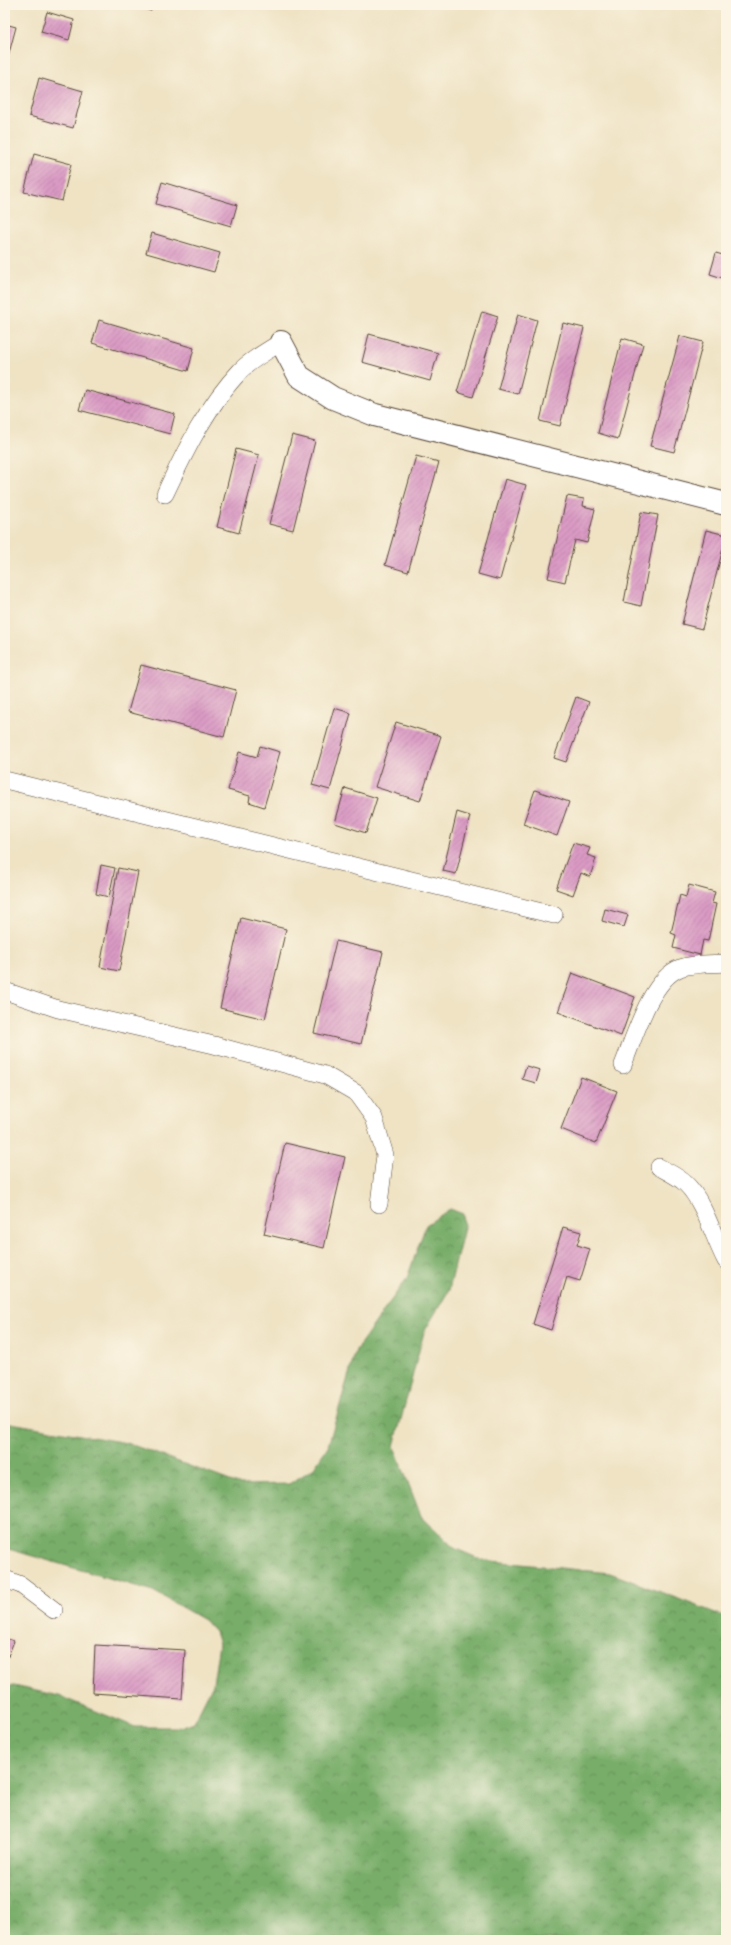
<svg xmlns="http://www.w3.org/2000/svg" width="731" height="1945" font-family="Caveat,sans-serif">
<style>
.forest{fill:url(#forest-crowns);stroke:#5a6c44}
.building{fill:url(#building-hatch)}
.lines{fill:none;stroke-linecap:round;stroke-linejoin:round}
.service-casing{stroke:#564637;stroke-width:18}
.minor-casing{stroke:#564637;stroke-width:24}
.service{stroke:#fff;stroke-width:17}
.minor{stroke:#fff;stroke-width:22}
</style>
<defs>
<pattern id="forest-crowns" width="20" height="18" patternUnits="userSpaceOnUse"><rect width="20" height="18" fill="#78ad69"/><path d="M2 6a3 3 0 1 1 6 0M12 15a3 3 0 1 1 6 0" fill="none" stroke="#648d56"/></pattern>
<pattern id="building-hatch" width="6" height="6" patternUnits="userSpaceOnUse"><rect width="6" height="6" fill="#da9ac5"/><path d="M-1 1l2-2M0 6l6-6M5 7l2-2" fill="none" stroke="#b27e9f"/></pattern>
</defs>
<rect width="100%" height="100%" fill="#fcf5e5"/>
<filter id="ink" filterUnits="userSpaceOnUse"><feTurbulence type="fractalNoise" baseFrequency=".025" numOctaves="2"/><feDisplacementMap in="SourceGraphic" scale="8" xChannelSelector="R" yChannelSelector="G"/><feConvolveMatrix kernelMatrix="1 2 1 2 8 2 1 2 1" color-interpolation-filters="sRGB"/></filter>
<filter id="wash" filterUnits="userSpaceOnUse"><feTurbulence type="fractalNoise" baseFrequency=".012" numOctaves="4" result="noise"/><feDisplacementMap in="SourceGraphic" scale="16" xChannelSelector="R" yChannelSelector="G"/><feGaussianBlur stdDeviation="0.9" result="paint"/><feColorMatrix in="noise" values="0 0 0 0 0 0 0 0 0 0 0 0 0 0 0 0 0 1.4 0 .05"/><feComposite in="paint" operator="in"/></filter>
<g filter="url(#wash)">
<rect width="100%" height="100%" fill="#efe3c4"/>
<path class="forest" d="M450,1209l13,5 1,14 -15,62 -25,42 -30,114 27,70 33,32 28,12 128,13 116,44v323h-721v-253l9,-1 45,10 76,31h45l14,-5 19,-38 6,-40 -4,-12 -11,-12 -51,-29 -148,-43v-126l122,21 114,42 48,-1 24,-15 15,-23 28,-96 51,-72 19,-53z"/>
<g id="blocks">
<path class="building" d="M134,5h19l-2,6z
M47,12l27,8 -5,20 -28,-8z
M5,24l11,3 -8,30 -3,-1z
M39,78l44,13 -10,37 -44,-12z
M34,154l37,10 -9,37 -38,-9z
M162,182l75,23 -6,21 -75,-22z
M152,233l68,20 -6,19 -68,-19z
M716,253l10,3v23l-16,-5z
M482,311l16,5 -25,81 -16,-5z
M518,314l19,6 -19,74 -20,-5z
M99,320l95,28 -6,23 -96,-28z
M563,323l21,5 -24,98 -20,-5z
M369,334l69,19 -8,28 -68,-19z
M680,336l23,6 -29,110 -24,-6z
M622,338l21,6 -25,95 -20,-6z
M85,390l90,24 -5,20 -91,-24z
M292,435l23,6 -22,89 -24,-6z
M236,449l23,6 -20,78 -22,-6z
M416,456l23,6 -31,110 -23,-7z
M505,479l21,6 -26,95 -22,-6z
M567,496l17,3 -1,7 12,3 -8,34 -12,-3 -10,42 -17,-4z
M641,512l17,3 -17,91 -17,-4z
M706,530l20,5v2l-24,92 -20,-5z
M141,665l95,25 -12,47 -96,-25z
M576,697l13,5 -23,60 -12,-4z
M334,708l17,5 -21,77 -18,-5z
M396,722l45,14 -21,65 -45,-14z
M260,746l20,6 -16,55 -15,-5 1,-6 -22,-6 11,-38 18,5z
M345,788l32,10 -11,35 -31,-10z
M535,790l34,12 -12,34 -34,-12z
M457,812l13,4 -14,58 -13,-3z
M573,843l17,5 -3,7 9,3 -6,19 -9,-4 -8,22 -17,-6z
M101,865l14,3 -6,29 -13,-3z
M118,868l20,4 -19,99 -19,-4z
M689,885l26,7 -3,11 4,1 -8,37 -5,-1 -3,15 -27,-7 3,-13 -5,-2 9,-38 6,2z
M605,909l23,6 -4,12 -22,-6z
M241,918l45,11 -21,90 -45,-11z
M336,941l47,11 -22,92 -47,-11z
M572,973l63,24 -14,39 -63,-24z
M526,1066l14,4 -4,13 -14,-4z
M581,1077l36,14 -21,52 -35,-14z
M285,1143l60,14 -21,91 -60,-14z
M563,1227l18,5 -4,13 13,4 -10,32 -13,-4 -16,53 -18,-6z
M5,1638l9,3 -9,23z
M95,1645l90,5 -3,49 -89,-6z"/>
</g>
</g>
<g filter="url(#ink)">
<use href="#blocks" fill-opacity="0" stroke="#564637" stroke-width="1"/>
<g class="lines">
<defs>
<path id="service" d="M165,494c21,-45 42,-88 76,-124 11,-11 28,-20 40,-28
M5,780l549,135
M5,991l53,18 156,36 111,30 31,18 18,25 11,37 -6,49
M623,1065c11,-27 28,-86 57,-97 15,-5 31,-4 46,-5
M659,1167c9,5 20,10 27,17 18,17 28,55 40,77
M5,1579l16,6 33,25"/>
<path id="minor" d="M281,342l18,34 34,22 42,17 351,89"/>
</defs>
<use href="#service" class="service-casing"/>
<use href="#minor" class="minor-casing"/>
<use href="#service" class="service"/>
<use href="#minor" class="minor"/>
</g>
</g>
<rect width="731" height="1945" fill="none" stroke="#fcf5e5" stroke-width="20"/>
</svg>
